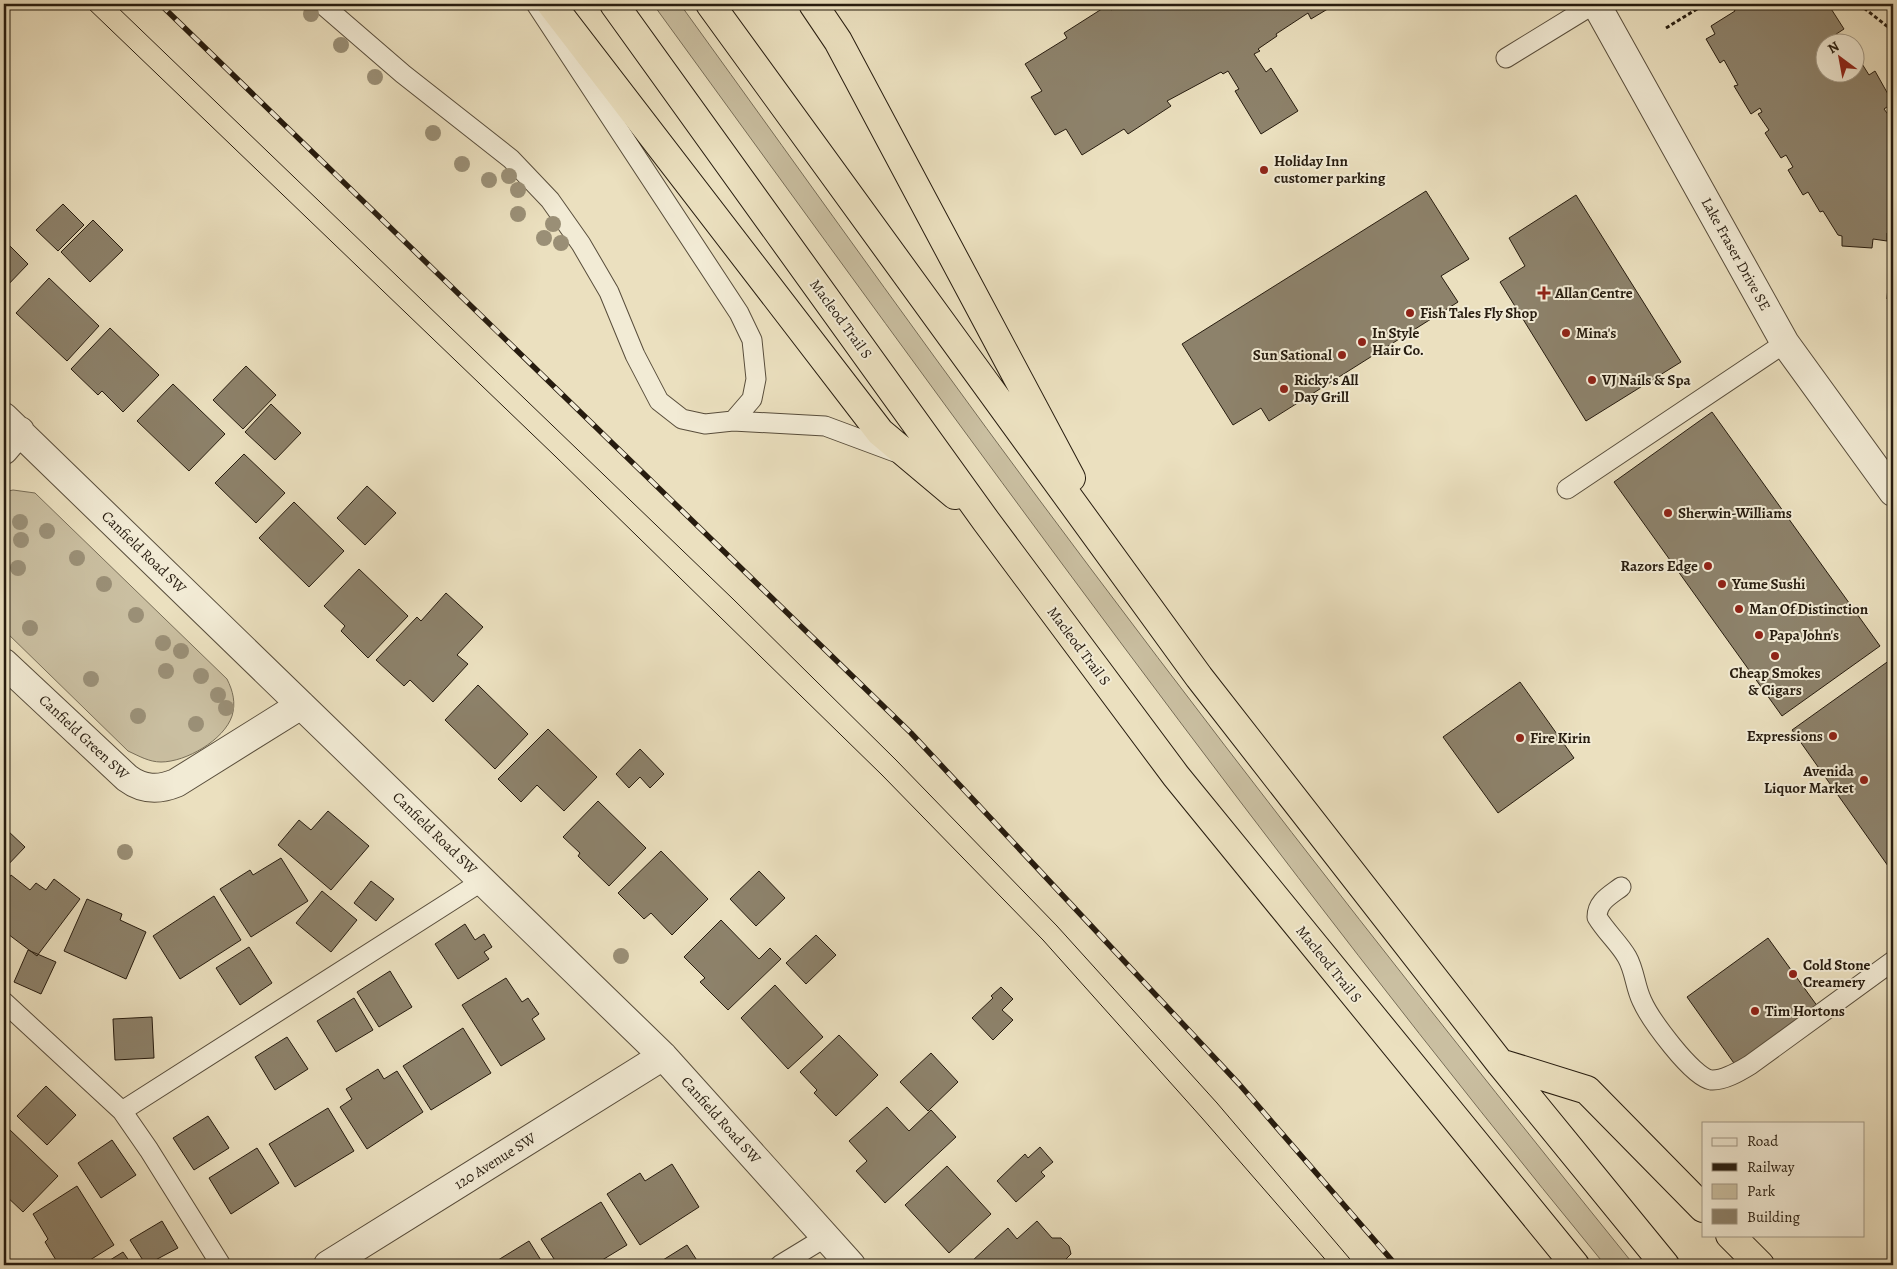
<svg xmlns="http://www.w3.org/2000/svg" width="1897" height="1269" font-family="Alegreya,serif">
<style>
.green{fill:#cabfa1;stroke:#786e58}
.building{fill:#8d826b;stroke:#271c0f}
.lines{fill:none;stroke-linecap:round;stroke-linejoin:round}
.lane-casing{stroke:#584d3b;stroke-width:21}
.street-casing{stroke:#584d3b;stroke-width:30}
.highway-casing{stroke:#271c0f;stroke-width:30}
.path{stroke:#271c0f;stroke-width:3;stroke-dasharray:4 2.5;stroke-linecap:butt}
.lane{stroke:#f2ebd5;stroke-width:19}
.street{stroke:#f2ebd5;stroke-width:28}
.highway{stroke:#ebe0bf;stroke-width:28}
.tram{stroke:#271c0f;stroke-width:1}
.rail-casing{stroke:#271c0f;stroke-width:5.5}
.rail{stroke:#f2ebd5;stroke-width:4;stroke-dasharray:11;stroke-linecap:butt}
.tree{fill:#9a8f76}
.poi-dot{fill:#8f2418;stroke:#f2ebd5;stroke-width:2}
.labels{text-anchor:middle;dominant-baseline:central;stroke-width:4;stroke-linejoin:round;paint-order:stroke}
.poi-label{font-size:15px;font-weight:bold;fill:#271c0f;stroke:#f2ebd5;text-anchor:start}
.street-label{font-size:15px;fill:#271c0f;stroke:#f2ebd5}
</style>
<rect width="100%" height="100%" fill="#ebe0bf"/>
<filter id="stains"><feTurbulence type="fractalNoise" baseFrequency=".004" numOctaves="4"/><feColorMatrix values="0 0 0 0 .2 0 0 0 0 .09 0 0 0 0 .02 0 0 0 .5 -.17"/></filter>
<radialGradient id="worn" r=".72"><stop offset=".6" stop-color="#630" stop-opacity="0"/><stop offset="1" stop-color="#630" stop-opacity=".3"/></radialGradient>
<path class="green" d="M653,4h27c136,188 271,379 411,565 177,236 358,467 543,696h-29c-335,-408 -642,-835 -952,-1261z
M13,490l22,3 192,186c6,12 9,24 5,37 -8,24 -46,46 -71,46 -12,0 -22,-6 -33,-11l-124,-121v-138z"/>
<path class="building" d="M1121,4h215l-25,15 -3,-6 -32,21 1,2 -19,13 2,2 -6,3 12,18 5,-4 27,43 -37,23 -26,-43 4,-2 -11,-18 -5,3 -2,-2 -54,29 4,5 -43,28 -4,-5 -42,26 -16,-26 -11,6 -24,-38 11,-6 -17,-27 42,-26 -3,-5 44,-28 3,5z
M1741,4h87l16,25 -20,13v30h30v-21l15,24 6,-4 18,32 -9,6 6,8h3v183l-6,-1 5,-66h-5v8l-14,-2 -1,9 -30,-2v-10l-4,-1 -15,-24 -3,1 -12,-20 -5,3 -15,-25 5,-3 -7,-12 -5,3 -16,-25 4,-3 -11,-16 4,-2 -2,-4 -9,6 -17,-28 4,-1 -14,-25 -4,3 -14,-24 9,-5 -4,-8 24,-15 -1,-2z
M1840,35l5,7h-15z
M1426,191l43,68 -28,17 17,26 -189,119 -8,-13 -28,17 -51,-81z
M1576,195l105,167 -95,59 -86,-139 25,-16 -16,-28z
M63,204l21,21 -26,26 -22,-21z
M93,220l30,30 -33,32 -29,-30z
M4,240l24,24 -24,25z
M49,278l50,48 -32,35 -51,-48z
M110,328l49,47 -36,37 -21,-21 -4,4 -27,-26z
M246,366l30,29 -33,34 -30,-29z
M173,384l52,50 -36,37 -52,-50z
M271,404l30,29 -26,27 -30,-28z
M1712,412l168,234 -98,70 -168,-234z
M244,454l41,39 -29,30 -41,-40z
M367,486l29,27 -31,32 -28,-27z
M294,502l50,49 -35,36 -50,-49z
M359,569l49,47 -40,42 -27,-27 4,-5 -21,-20z
M446,593l37,34 -26,28 11,9 -35,38 -23,-22 -6,6 -28,-26 41,-43 4,4z
M1890,660l3,5v208l-101,-143z
M1520,682l54,76 -76,55 -55,-76z
M478,685l50,49 -33,35 -50,-49z
M548,729l49,48 -33,34 -27,-26 -16,17 -23,-23z
M640,749l24,25 -14,14 -10,-11 -11,11 -13,-14z
M598,801l48,47 -37,38 -31,-30 2,-3 -17,-16z
M328,811l41,35 -38,44 -53,-45 21,-25 12,10z
M4,822l5,5 -2,3 18,17 -21,22z
M661,851l47,48 -36,36 -21,-22 -7,6 -26,-26z
M281,858l27,43 -57,36 -31,-48 30,-19 3,5z
M759,871l26,27 -29,28 -26,-27z
M11,875l19,15 6,-7 10,7 8,-11 26,20 -43,57 -33,-25v-46z
M371,881l23,18 -18,22 -22,-18z
M322,891l35,29 -26,32 -35,-29z
M214,896l27,44 -61,39 -27,-43z
M87,899l35,15 -2,6 26,12 -20,47 -62,-28z
M721,920l38,39 11,-11 11,11 -53,51 -28,-28 5,-4 -21,-21z
M465,924l10,16 9,-6 8,13 -8,5 5,7 -31,20 -23,-35z
M816,935l20,20 -30,29 -20,-21z
M1768,938l50,69 -82,59 -49,-69z
M249,947l23,36 -32,22 -24,-37z
M28,950l28,12 -15,32 -27,-12z
M390,971l22,36 -33,20 -22,-35z
M506,978l16,24 6,-4 11,16 -7,5 13,20 -44,27 -39,-61z
M775,985l48,52 -35,32 -47,-51z
M1001,987l12,12 -11,11 11,10 -20,20 -21,-22 21,-20 -2,-2z
M354,998l19,32 -37,22 -19,-31z
M152,1017l2,41 -39,2 -2,-41z
M463,1028l28,45 -60,37 -28,-44z
M839,1035l39,40 -42,41 -22,-23 3,-3 -17,-18z
M287,1037l21,32 -33,21 -20,-33z
M931,1053l27,29 -30,29 -28,-29z
M378,1069l6,10 13,-8 26,41 -56,37 -27,-42 12,-8 -6,-10z
M46,1086l30,29 -29,30 -30,-29z
M887,1107l22,24 22,-21 25,27 -71,66 -29,-32 11,-10 -18,-20z
M328,1108l26,43 -59,36 -26,-43z
M208,1116l21,32 -35,22 -21,-32z
M9,1129l49,47 -35,36 -19,-18v-60z
M112,1140l24,35 -35,23 -23,-35z
M1040,1147l13,15 -12,10 4,4 -29,26 -19,-21 28,-27 3,4z
M257,1148l22,35 -48,31 -22,-36z
M672,1164l27,43 -59,38 -33,-51 33,-21 5,8z
M947,1166l44,48 -42,39 -44,-48z
M77,1186l37,59 -32,20h-23l-14,-23 3,-3 -15,-25z
M601,1202l26,43 -33,20h-36l-17,-26z
M162,1221l16,27 -32,17 -16,-25z
M1037,1221l15,17h9l8,8 2,8 -7,7h-4l-6,4h-78l-4,-4 36,-33 9,11z
M529,1241l15,24h-54z
M687,1245l13,20h-45z
M123,1252l9,13h-30z"/>
<g class="lines">
<defs>
<path id="lane" d="M322,4l81,70 108,85 39,41 31,44 28,48 26,63 24,46 23,18 23,5 28,-3 92,5 70,26
M536,4l203,309 13,27 4,39 -4,20 -19,22
M1506,58l88,-54
M1567,489l218,-146
M1621,887c-12,9 -24,15 -24,30 9,15 22,26 30,40 8,14 8,30 15,44 8,18 50,76 69,79 13,1 29,-9 39,-15l143,-104
M4,1002l118,109 27,39 72,115
M122,1111l362,-231
M780,1265l46,-28"/>
<path id="street" d="M1596,4l189,339 108,149
M4,417l659,639 188,209
M4,450l16,-19
M4,663l123,115c16,12 32,12 49,5l125,-78
M328,1265l335,-209"/>
<path id="highway" d="M551,4l329,428 75,63
M614,4l372,517 190,255 399,489
M710,4l489,673 301,386 165,202
M813,4l25,37 233,437
M1500,1063l87,27 116,118
M1730,1235l30,30"/>
</defs>
<use href="#lane" class="lane-casing"/>
<use href="#street" class="street-casing"/>
<use href="#highway" class="highway-casing"/>
<path class="path" d="M1859,4l34,27
M1666,28l39,-24"/>
<use href="#lane" class="lane"/>
<use href="#street" class="street"/>
<use href="#highway" class="highway"/>
<path class="tram" d="M84,4l471,452 327,319 161,165 159,178 128,147
M114,4l619,595 163,161 161,166 160,177 138,162"/>
<defs>
<path id="rail" d="M160,4l751,729 328,351 157,181"/>
</defs>
<use href="#rail" class="rail-casing"/>
<use href="#rail" class="rail"/>
</g>
<g class="tree">
<circle cx="311" cy="14" r="8"/>
<circle cx="341" cy="45" r="8"/>
<circle cx="375" cy="77" r="8"/>
<circle cx="433" cy="133" r="8"/>
<circle cx="462" cy="164" r="8"/>
<circle cx="509" cy="176" r="8"/>
<circle cx="489" cy="180" r="8"/>
<circle cx="518" cy="190" r="8"/>
<circle cx="518" cy="214" r="8"/>
<circle cx="553" cy="224" r="8"/>
<circle cx="544" cy="238" r="8"/>
<circle cx="561" cy="243" r="8"/>
<circle cx="20" cy="522" r="8"/>
<circle cx="47" cy="531" r="8"/>
<circle cx="21" cy="540" r="8"/>
<circle cx="77" cy="558" r="8"/>
<circle cx="18" cy="568" r="8"/>
<circle cx="104" cy="584" r="8"/>
<circle cx="136" cy="615" r="8"/>
<circle cx="30" cy="628" r="8"/>
<circle cx="163" cy="643" r="8"/>
<circle cx="181" cy="651" r="8"/>
<circle cx="166" cy="671" r="8"/>
<circle cx="201" cy="676" r="8"/>
<circle cx="91" cy="679" r="8"/>
<circle cx="218" cy="695" r="8"/>
<circle cx="226" cy="708" r="8"/>
<circle cx="138" cy="716" r="8"/>
<circle cx="196" cy="724" r="8"/>
<circle cx="125" cy="852" r="8"/>
<circle cx="621" cy="956" r="8"/>
</g>
<g class="poi-dot">
<circle cx="1264" cy="170" r="5"/>
<path d="M1541.5 285.5h5v5h5v5h-5v5h-5v-5h-5v-5h5z"/>
<circle cx="1410" cy="313" r="5"/>
<circle cx="1566" cy="333" r="5"/>
<circle cx="1362" cy="342" r="5"/>
<circle cx="1342" cy="355" r="5"/>
<circle cx="1592" cy="380" r="5"/>
<circle cx="1284" cy="389" r="5"/>
<circle cx="1668" cy="513" r="5"/>
<circle cx="1708" cy="566" r="5"/>
<circle cx="1722" cy="584" r="5"/>
<circle cx="1739" cy="609" r="5"/>
<circle cx="1759" cy="635" r="5"/>
<circle cx="1775" cy="656" r="5"/>
<circle cx="1833" cy="736" r="5"/>
<circle cx="1520" cy="738" r="5"/>
<circle cx="1864" cy="780" r="5"/>
<circle cx="1793" cy="974" r="5"/>
<circle cx="1755" cy="1011" r="5"/>
</g>
<g class="labels">
<g class="poi-label">
<text x="1274" y="161">Holiday Inn<tspan x="1274" dy="17">customer parking</tspan></text>
<text x="1555" y="293">Allan Centre</text>
<text x="1420" y="313">Fish Tales Fly Shop</text>
<text x="1372" y="333">In Style<tspan x="1372" dy="17">Hair Co.</tspan></text>
<text x="1576" y="333">Mina's</text>
<text x="1332" y="355" text-anchor="end">Sun Sational</text>
<text x="1294" y="380">Ricky's All<tspan x="1294" dy="17">Day Grill</tspan></text>
<text x="1602" y="380">VJ Nails &amp; Spa</text>
<text x="1678" y="513">Sherwin-Williams</text>
<text x="1698" y="566" text-anchor="end">Razors Edge</text>
<text x="1732" y="584">Yume Sushi</text>
<text x="1749" y="609">Man Of Distinction</text>
<text x="1769" y="635">Papa John's</text>
<text x="1775" y="673" text-anchor="middle">Cheap Smokes<tspan x="1775" dy="17">&amp; Cigars</tspan></text>
<text x="1823" y="736" text-anchor="end">Expressions</text>
<text x="1530" y="738">Fire Kirin</text>
<text x="1854" y="771" text-anchor="end">Avenida<tspan x="1854" dy="17">Liquor Market</tspan></text>
<text x="1803" y="965">Cold Stone<tspan x="1803" dy="17">Creamery</tspan></text>
<text x="1765" y="1011">Tim Hortons</text>
</g>
<g class="street-label">
<text transform="translate(1736 254) rotate(61)">Lake Fraser Drive SE</text>
<text transform="translate(841 319) rotate(54)">Macleod Trail S</text>
<text transform="translate(144 552) rotate(44)">Canfield Road SW</text>
<text transform="translate(1079 646) rotate(53)">Macleod Trail S</text>
<text transform="translate(84 737) rotate(43)">Canfield Green SW</text>
<text transform="translate(435 833) rotate(44)">Canfield Road SW</text>
<text transform="translate(1329 964) rotate(51)">Macleod Trail S</text>
<text transform="translate(721 1120) rotate(48)">Canfield Road SW</text>
<text transform="translate(495 1161) rotate(-32)">120 Avenue SW</text>
</g>
</g>
<rect width="1897" height="1269" fill="none" stroke="#ebe0bf" stroke-width="20"/>
<rect x="5" y="5" width="1887" height="1259" fill="none" stroke="#271c0f" stroke-width="2.5"/>
<rect x="10" y="10" width="1877" height="1249" fill="none" stroke="#271c0f"/>
<rect x="1702" y="1122" width="162" height="115" fill="#f2ebd5" stroke="#a19886"/>
<rect x="1712" y="1138" width="25" height="8" fill="#f2ebd5" stroke="#a19886"/>
<text x="1747" y="1146" font-size="15" fill="#271c0f">Road</text>
<rect x="1712" y="1163" width="25" height="8" fill="#271c0f" stroke="#a19886"/>
<text x="1747" y="1172" font-size="15" fill="#271c0f">Railway</text>
<rect x="1712" y="1184" width="25" height="15" fill="#cabfa1" stroke="#a19886"/>
<text x="1747" y="1196" font-size="15" fill="#271c0f">Park</text>
<rect x="1712" y="1209" width="25" height="15" fill="#8d826b" stroke="#a19886"/>
<text x="1747" y="1222" font-size="15" fill="#271c0f">Building</text>
<g transform="translate(1840 58) rotate(328)"><circle r="24" fill="#f2ebd5" stroke="#a19886"/>
<path d="M0-4L9 19L0 12L-9 19Z" fill="#8f2418"/>
<text y="-8" font-size="14" font-weight="bold" text-anchor="middle" fill="#271c0f">N</text>
</g>
<rect width="100%" height="100%" filter="url(#stains)"/>
<rect width="100%" height="100%" fill="url(#worn)"/>
</svg>
